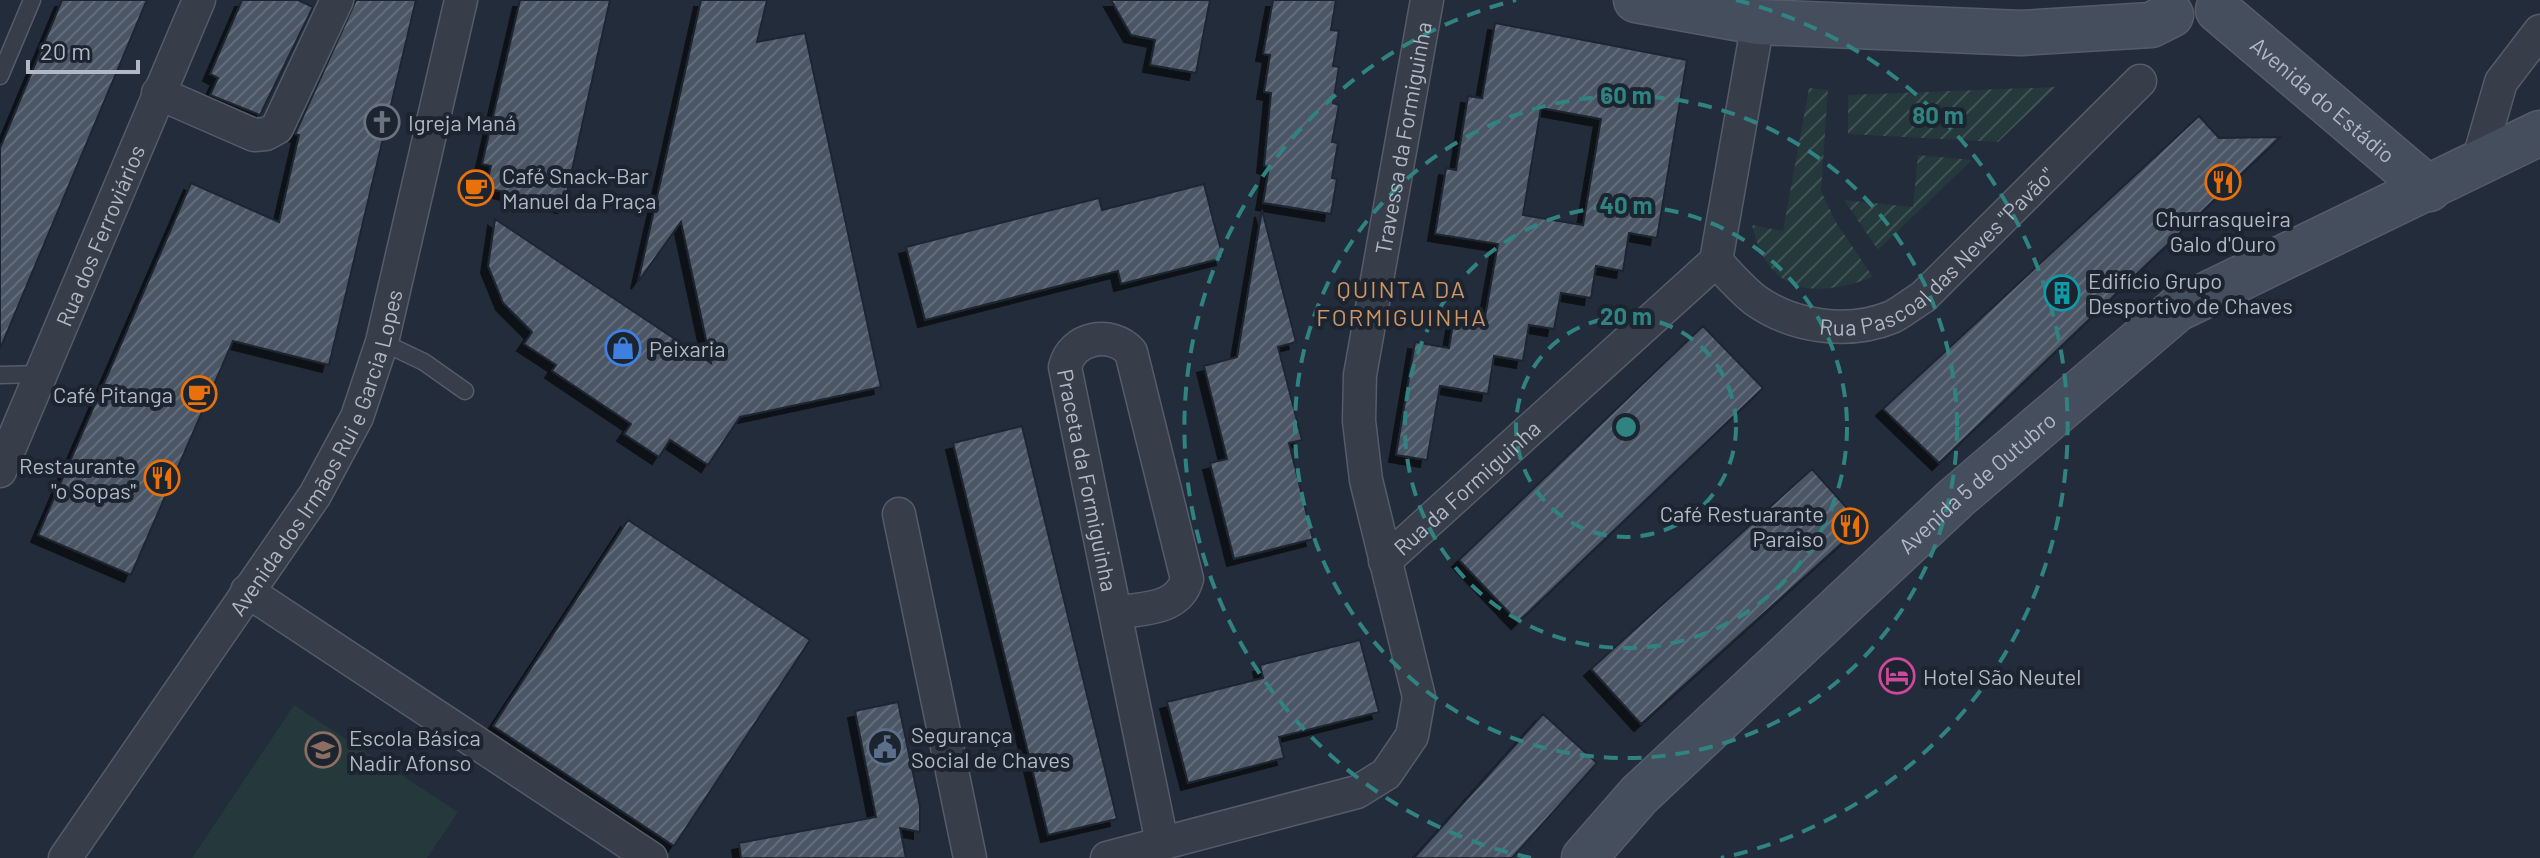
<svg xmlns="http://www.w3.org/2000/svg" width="2540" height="858" font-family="Barlow,sans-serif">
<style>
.garden{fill:url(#garden-furrows)}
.pitch{fill:#25383b}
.building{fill:url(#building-hatch);stroke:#1e2631;stroke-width:2;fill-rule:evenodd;filter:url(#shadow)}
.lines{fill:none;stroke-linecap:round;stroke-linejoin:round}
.lane-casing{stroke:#555c68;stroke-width:19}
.street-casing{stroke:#555c68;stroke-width:35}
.secondary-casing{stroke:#555c68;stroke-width:47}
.lane{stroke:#373e4a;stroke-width:16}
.street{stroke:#373e4a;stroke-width:32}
.secondary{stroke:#454e5d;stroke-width:44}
.ring{fill:none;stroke:#308380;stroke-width:4;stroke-dasharray:14 10}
.labels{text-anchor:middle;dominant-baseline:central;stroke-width:8;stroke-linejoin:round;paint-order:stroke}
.street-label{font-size:22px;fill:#b2b9c6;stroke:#1c242f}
.poi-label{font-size:22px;fill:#b2b9c6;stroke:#1c242f;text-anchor:start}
.neighbourhood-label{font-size:24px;letter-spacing:2px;fill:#cf9564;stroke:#1c242f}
.centre{fill:#308380;stroke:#1c242f;stroke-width:4}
.ring-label{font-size:24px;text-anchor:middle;font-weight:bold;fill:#308380;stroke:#1c242f;stroke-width:8;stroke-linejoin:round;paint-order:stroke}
</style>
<defs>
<pattern id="garden-furrows" width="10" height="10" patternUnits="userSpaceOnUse" patternTransform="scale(2)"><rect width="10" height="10" fill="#25383b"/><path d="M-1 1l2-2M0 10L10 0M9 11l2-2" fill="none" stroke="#425356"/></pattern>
<pattern id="building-hatch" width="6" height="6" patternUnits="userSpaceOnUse" patternTransform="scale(2)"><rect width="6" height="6" fill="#4c5665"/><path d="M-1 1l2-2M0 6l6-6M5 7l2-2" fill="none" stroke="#636c7a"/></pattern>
<filter id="shadow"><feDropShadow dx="-7" dy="7" stdDeviation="0" flood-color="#0009"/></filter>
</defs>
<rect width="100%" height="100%" fill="#232c3a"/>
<path class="garden" d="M2056,87l-58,55 -150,-8v-39z
M1809,88l19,2 -7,101 16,33 36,53c-59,22 -105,18 -121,-52l31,6z
M1918,155l54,5 -94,90 -34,-50 69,7z"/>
<path class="pitch" d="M294,705l164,107 -31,46h-235z"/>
<path class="building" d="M62,0h85l-147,349v-201z
M242,0h56l15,7 -53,108 -50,-20 8,-17 -8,-4z
M356,0h60l-87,365 -96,-24 -102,234 -93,-40 153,-352 88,39 20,-87 -4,-1z
M520,0h90l-46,206 -78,-18 5,-22 -9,-2z
M701,0h66l-10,42 48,-9 76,354 -141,30 -32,48 -38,-25 -11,17 -35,-23 7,-10 -79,-53 4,-6 -32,-21 8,-12 -29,-29 -15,-37 7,-47 216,144 -30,-141 -43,60z
M1111,0h99l-14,73 -46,-8 5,-25 -24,-5z
M1273,0h63l-5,30 8,1 -6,35 6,1 -6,36 6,2 -7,37 6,1 -6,35 5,1 -6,35 -68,-11 6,-36 -5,-1 7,-73 -7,-1 6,-37 -7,-1z
M1495,23l192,37 -30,178 -28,-5 -6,38 -27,-5 -5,32 -30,-5 -7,36 -25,-4 -6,36 -29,-5 -6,38 -48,-8 -13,74 -31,-5 19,-113 34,6 6,-36 30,5 13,-73 -63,-10 11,-66 10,2 12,-74 14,2zM1541,108l60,11 -18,106 -60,-10z
M2199,116l20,22 61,-1 -341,326 -56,-54z
M1204,184l19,74 -102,26 -3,-13 -193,49 -19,-73 193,-49 3,12z
M1262,210l34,132 -18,5 24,93 -13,3 24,96 -79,20 -24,-96 17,-4 -23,-93 33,-9z
M1703,326l60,62 -245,234 -59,-62z
M1022,426l95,393 -69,16 -95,-392z
M1812,469l50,56 -221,199 -50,-55z
M628,520l182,120 -136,206 -181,-120z
M1360,640l19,72 -100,25 5,21 -96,25 -21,-81 96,-24 -3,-13z
M898,702l22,104v26l-20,-4 6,30h-165l-2,-15 137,-26 -21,-106z
M1543,714l54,49 -85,95h-98z"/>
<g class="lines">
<defs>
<path id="lane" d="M0,76l32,-76
M382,342l42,20 41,29
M0,375l40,-1"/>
<g id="street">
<path d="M158,93l96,42 12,-1 11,-6 60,-128"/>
<path d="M2477,165l24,-83 39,-51"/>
<path id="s1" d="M1716,261c12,13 25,28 39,39 38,27 93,35 137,17 10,-5 21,-14 31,-20l217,-216"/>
<path id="s2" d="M0,471l199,-471"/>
<path d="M899,514l71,344"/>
<path id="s3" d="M1385,561l331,-300 42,-239"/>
<path d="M247,591l404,267"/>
<path id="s4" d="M1116,613c27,-5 63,-3 71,-34l-56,-227c-20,-22 -59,-15 -66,15l97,476"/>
<path id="s5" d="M65,858l250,-363 42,-78 25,-75 79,-342"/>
<path id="s6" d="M1107,858l250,-66 29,-18 26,-38 7,-39 -53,-217 -7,-59 1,-46 67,-375"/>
</g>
<g id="secondary">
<path d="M1636,0l122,22 263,11 130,-8 20,-10"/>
<path id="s7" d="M2218,10l211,179"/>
<path id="s8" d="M1584,858l55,-63 317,-297 221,-189 363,-176"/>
</g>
</defs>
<use href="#lane" class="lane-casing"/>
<use href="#street" class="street-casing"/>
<use href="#secondary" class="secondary-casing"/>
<use href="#lane" class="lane"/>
<use href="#street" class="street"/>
<use href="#secondary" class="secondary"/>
</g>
<g class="ring">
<circle cx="1626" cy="427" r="110"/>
<circle cx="1626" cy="427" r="221"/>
<circle cx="1626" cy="427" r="331"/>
<path d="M1531 858A441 441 0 0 1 1516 0M1736 0A441 441 0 0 1 1721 858"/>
</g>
<defs>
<symbol id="church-ring" viewBox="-11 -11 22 22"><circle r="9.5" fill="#1c242f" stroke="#6b7280" stroke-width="1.5"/><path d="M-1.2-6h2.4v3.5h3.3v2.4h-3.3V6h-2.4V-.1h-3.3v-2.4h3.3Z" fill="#6b7280"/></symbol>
<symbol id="restaurant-ring" viewBox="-11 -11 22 22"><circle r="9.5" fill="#1c242f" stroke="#e8710a" stroke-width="1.5"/><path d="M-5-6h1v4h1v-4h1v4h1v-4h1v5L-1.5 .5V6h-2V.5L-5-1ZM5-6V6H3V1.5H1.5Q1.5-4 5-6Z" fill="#e8710a"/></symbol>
<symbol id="cafe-ring" viewBox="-11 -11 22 22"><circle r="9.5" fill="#1c242f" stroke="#e8710a" stroke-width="1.5"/><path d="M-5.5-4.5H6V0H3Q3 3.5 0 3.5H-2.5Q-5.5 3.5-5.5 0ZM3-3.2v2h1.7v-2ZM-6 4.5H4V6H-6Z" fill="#e8710a"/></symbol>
<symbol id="building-ring" viewBox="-11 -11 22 22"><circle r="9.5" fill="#1c242f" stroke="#0f9aa8" stroke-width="1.5"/><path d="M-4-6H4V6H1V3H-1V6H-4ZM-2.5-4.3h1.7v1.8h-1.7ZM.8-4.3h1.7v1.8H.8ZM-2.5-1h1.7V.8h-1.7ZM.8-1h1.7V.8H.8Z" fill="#0f9aa8"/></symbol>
<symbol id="shop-ring" viewBox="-11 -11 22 22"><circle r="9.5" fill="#1c242f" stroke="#3f7fe0" stroke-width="1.5"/><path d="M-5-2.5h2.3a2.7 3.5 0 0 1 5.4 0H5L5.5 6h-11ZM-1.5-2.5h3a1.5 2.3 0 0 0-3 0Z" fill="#3f7fe0"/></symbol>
<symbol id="hotel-ring" viewBox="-11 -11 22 22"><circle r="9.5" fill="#1c242f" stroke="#d1479c" stroke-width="1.5"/><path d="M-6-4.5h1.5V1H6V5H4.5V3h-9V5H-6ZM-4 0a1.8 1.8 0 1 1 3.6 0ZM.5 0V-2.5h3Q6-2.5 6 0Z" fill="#d1479c"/></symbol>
<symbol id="civic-ring" viewBox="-11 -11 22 22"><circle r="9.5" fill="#1c242f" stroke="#5c6f8a" stroke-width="1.5"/><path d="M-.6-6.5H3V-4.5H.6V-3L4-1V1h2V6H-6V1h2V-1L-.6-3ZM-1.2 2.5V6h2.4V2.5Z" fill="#5c6f8a"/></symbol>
<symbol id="school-ring" viewBox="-11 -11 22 22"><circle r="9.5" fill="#1c242f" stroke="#8d6e63" stroke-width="1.5"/><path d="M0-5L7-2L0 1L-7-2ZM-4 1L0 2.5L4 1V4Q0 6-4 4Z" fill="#8d6e63"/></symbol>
</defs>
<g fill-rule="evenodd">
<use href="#church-ring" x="362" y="102" width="40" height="40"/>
<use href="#restaurant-ring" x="2203" y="162" width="40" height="40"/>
<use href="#cafe-ring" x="456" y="168" width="40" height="40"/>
<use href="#building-ring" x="2042" y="273" width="40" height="40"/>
<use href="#shop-ring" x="603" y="328" width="40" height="40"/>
<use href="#cafe-ring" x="179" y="374" width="40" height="40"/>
<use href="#restaurant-ring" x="142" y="458" width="40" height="40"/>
<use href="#restaurant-ring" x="1830" y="506" width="40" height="40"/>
<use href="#hotel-ring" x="1877" y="656" width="40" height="40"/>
<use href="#civic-ring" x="865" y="727" width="40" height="40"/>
<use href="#school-ring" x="303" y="730" width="40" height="40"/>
</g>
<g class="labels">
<g class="street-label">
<text stroke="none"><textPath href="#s7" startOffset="138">Avenida do Estádio</textPath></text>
<text stroke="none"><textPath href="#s6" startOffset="948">Travessa da Formiguinha</textPath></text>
<text stroke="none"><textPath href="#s2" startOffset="256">Rua dos Ferroviários</textPath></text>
<text stroke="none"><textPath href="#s1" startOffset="270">Rua Pascoal das Neves "Pavão"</textPath></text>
<text stroke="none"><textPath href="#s5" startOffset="480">Avenida dos Irmãos Rui e Garcia Lopes</textPath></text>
<text stroke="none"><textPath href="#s4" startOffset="516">Praceta da Formiguinha</textPath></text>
<text stroke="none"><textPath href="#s8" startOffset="544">Avenida 5 de Outubro</textPath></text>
<text stroke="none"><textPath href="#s3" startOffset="110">Rua da Formiguinha</textPath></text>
</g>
<g class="poi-label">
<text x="408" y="122">Igreja Maná</text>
<text x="502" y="175">Café Snack-Bar<tspan x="502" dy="25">Manuel da Praça</tspan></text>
<text x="2223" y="218" text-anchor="middle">Churrasqueira<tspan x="2223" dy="25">Galo d'Ouro</tspan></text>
<text x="2088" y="280">Edifício Grupo<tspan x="2088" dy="25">Desportivo de Chaves</tspan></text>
<text x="649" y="348">Peixaria</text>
<text x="173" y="394" text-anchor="end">Café Pitanga</text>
<text x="136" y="465" text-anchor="end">Restaurante<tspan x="136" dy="25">"o Sopas"</tspan></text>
<text x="1824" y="513" text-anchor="end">Café Restuarante<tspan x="1824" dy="25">Paraiso</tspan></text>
<text x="1923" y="676">Hotel São Neutel</text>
<text x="911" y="734">Segurança<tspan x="911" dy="25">Social de Chaves</tspan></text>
<text x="349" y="737">Escola Básica<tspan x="349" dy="25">Nadir Afonso</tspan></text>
</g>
<g class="neighbourhood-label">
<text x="1402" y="288">QUINTA DA<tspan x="1402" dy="28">FORMIGUINHA</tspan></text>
</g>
</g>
<circle cx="1626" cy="427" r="12" class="centre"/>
<g class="ring-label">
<text x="1626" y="104">60 m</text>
<text x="1938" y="124">80 m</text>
<text x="1626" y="214">40 m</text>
<text x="1626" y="325">20 m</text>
</g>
<path d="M28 60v12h110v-12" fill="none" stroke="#b2b9c6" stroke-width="4"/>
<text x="40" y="60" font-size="24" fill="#b2b9c6" stroke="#1c242f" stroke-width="6" paint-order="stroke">20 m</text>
</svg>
